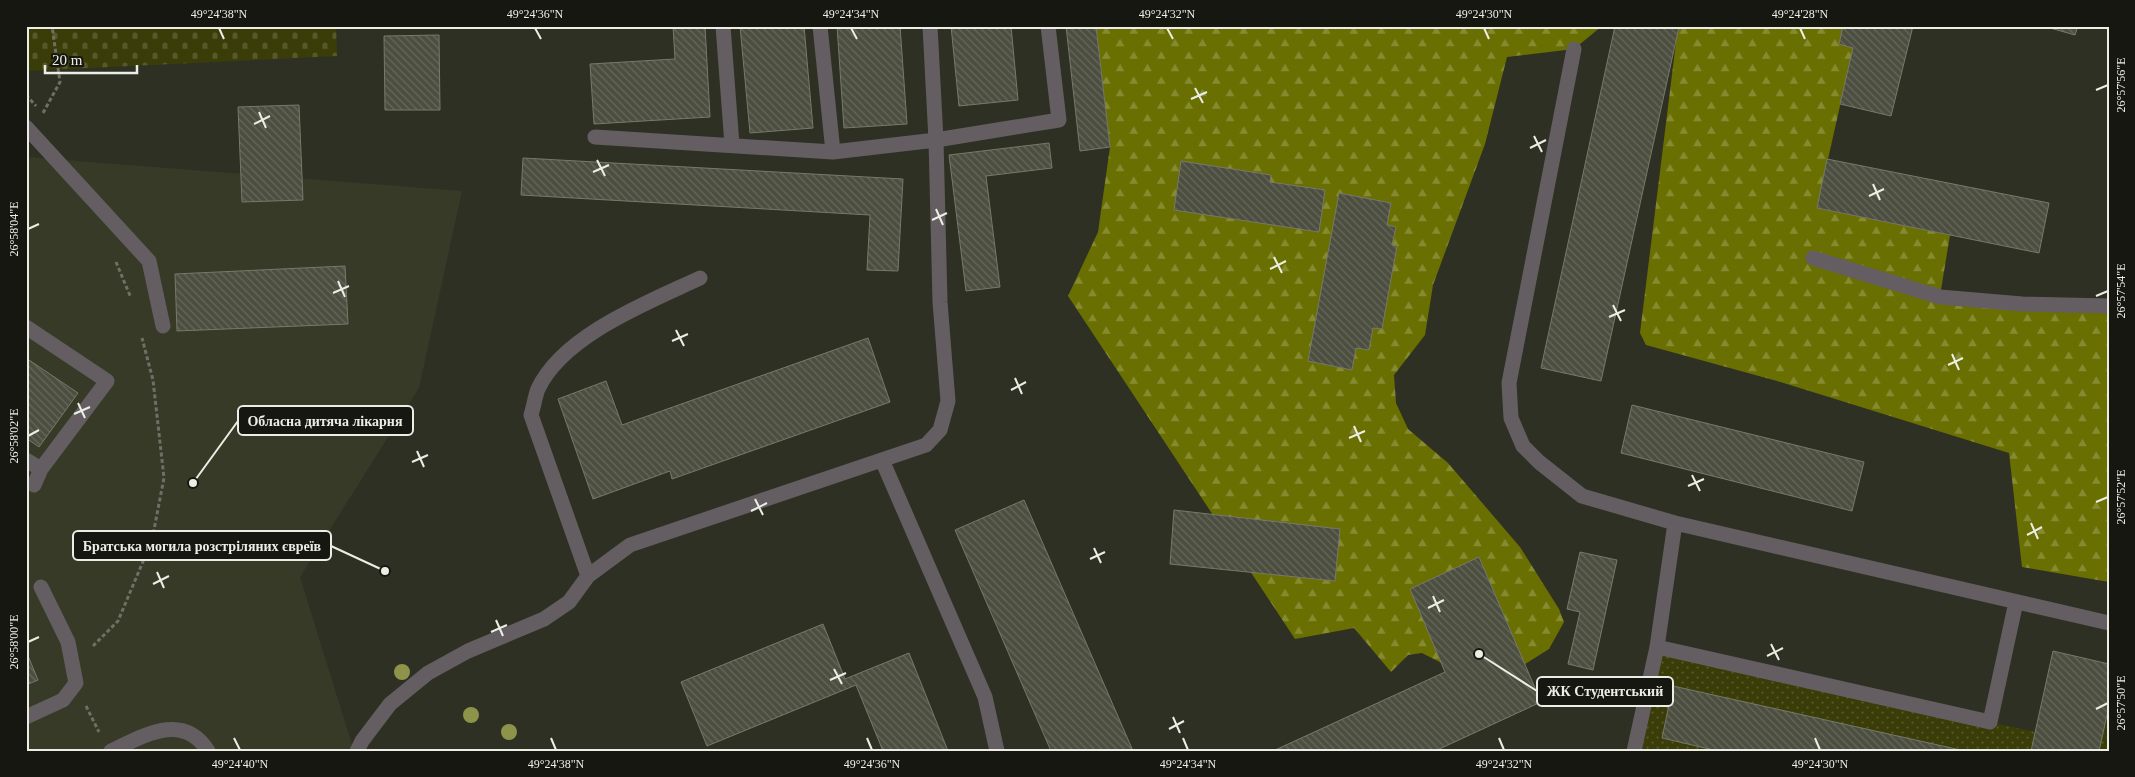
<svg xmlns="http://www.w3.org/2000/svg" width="2135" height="777" font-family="Georgia,serif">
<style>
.built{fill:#373a27}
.grass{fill:url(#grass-dots)}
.forest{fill:url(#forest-firs)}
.cemetery{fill:url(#cemetery-stones)}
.building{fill:url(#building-back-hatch);stroke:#77796b}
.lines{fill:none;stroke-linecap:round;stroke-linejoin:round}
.path{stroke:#6e7066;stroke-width:3;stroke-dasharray:4 2.5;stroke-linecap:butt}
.lane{stroke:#645e62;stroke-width:15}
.tree{fill:#8d944a}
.ticks{fill:none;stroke:#eceee6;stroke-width:2}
.leader{fill:none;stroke:#eceee6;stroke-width:2}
.callout-dot{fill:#eceee6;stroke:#171712;stroke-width:2}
.callout{fill:#171712;stroke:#eceee6;stroke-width:2}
.callout-label{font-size:14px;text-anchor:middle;font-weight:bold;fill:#eceee6}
.neatline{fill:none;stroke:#eceee6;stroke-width:2}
.ticks-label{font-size:12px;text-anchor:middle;fill:#eceee6}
</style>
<defs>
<pattern id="grass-dots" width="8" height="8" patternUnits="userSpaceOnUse" patternTransform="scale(1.25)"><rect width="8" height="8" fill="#3a3d07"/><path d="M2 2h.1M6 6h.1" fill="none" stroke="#57592b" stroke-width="1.8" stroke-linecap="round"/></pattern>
<pattern id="forest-firs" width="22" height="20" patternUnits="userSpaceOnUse" patternTransform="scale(1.25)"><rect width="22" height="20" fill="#696f00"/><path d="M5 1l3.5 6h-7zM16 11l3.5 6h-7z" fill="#868b32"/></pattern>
<pattern id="cemetery-stones" width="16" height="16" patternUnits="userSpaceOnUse" patternTransform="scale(1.25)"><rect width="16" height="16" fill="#3a3d07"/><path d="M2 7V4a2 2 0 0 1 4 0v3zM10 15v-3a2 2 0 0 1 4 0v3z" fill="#57592b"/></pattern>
<pattern id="building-back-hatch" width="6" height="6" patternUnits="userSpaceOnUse" patternTransform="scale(1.25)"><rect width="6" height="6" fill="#4c4e40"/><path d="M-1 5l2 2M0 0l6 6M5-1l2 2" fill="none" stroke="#66685c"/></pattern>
</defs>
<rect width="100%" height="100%" fill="#2e3024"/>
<path class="built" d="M26,157l436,34 -43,197 -119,189 54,174h-328z"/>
<path class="grass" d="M1657,647l378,85 -4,19h-397z
M2109,706v45h-10z"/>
<path class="forest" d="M1096,26h506l-28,23 -67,8 -22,87 -52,141 -8,50 -31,40 2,28 12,26 40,34 72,84 39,62 5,13 -15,27 -52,33 -40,-11 -35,-18 -14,2 -17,17 -37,-44 -59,11 -227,-343 30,-64 12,-85z
M1678,26h165l10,22 -36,160 133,27 -10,61 169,10v276l-87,-15 -13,-114 -232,-72 -131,-36 -6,-12z"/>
<path class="cemetery" d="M26,26h310l1,30 -311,15z"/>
<path class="building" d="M673,26h32l5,91 -116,7 -4,-60 85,-5z
M740,26h64l9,102 -63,5z
M837,26h63l7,98 -63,4z
M951,26h60l7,74 -59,6z
M1066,26h30l14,121 -30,4z
M1615,26l64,1 -78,354 -60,-13z
M1843,26h70l-22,90 -51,-12 13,-56 -14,-4z
M2043,26h35l-3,9z
M439,35l1,75h-55l-1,-74z
M299,105l4,95 -61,2 -4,-95z
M1049,143l3,25 -66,8 14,111 -34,4 -17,-136z
M523,158l380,21 -5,92 -31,-1 3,-55 -349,-20z
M1827,159l222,44 -10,50 -222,-45z
M1181,161l90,14 -1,7 55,8 -6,42 -145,-22z
M1339,193l52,10 -4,22 9,2 -4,18 5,1 -15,83 -9,-1 -4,22 -13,-2 -4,22 -44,-9z
M345,266l3,58 -171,7 -2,-57z
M868,338l22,64 -218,77 -2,-8 -77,28 -35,-100 48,-18 16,44z
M26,358l52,35 -39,54 -13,-9z
M1632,405l232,57 -12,49 -231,-58z
M1024,500l109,251h-82l-96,-221z
M1174,510l166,19 -5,52 -165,-17z
M1580,552l37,8 -24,110 -25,-6 12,-52 -13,-3z
M1479,557l62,145 -106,49h-162l172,-79 -35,-83z
M823,624l22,55 64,-26 39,98h-65l-27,-66 -149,61 -26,-64z
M26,651l12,29 -12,5z
M2053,651l56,13v42l-10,45h-68z
M1673,686l292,65h-247l-56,-13z"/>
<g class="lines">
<path class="path" d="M26,95l10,11
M43,113l17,-31 -8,-56
M116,262l15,36
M93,646l25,-25 34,-81 12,-62 -11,-98 -11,-42
M86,706l13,26"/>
<path class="lane" d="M723,26l9,119
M820,26l13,126 103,-12 123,-20 -11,-94
M1574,49l-65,334 2,35 12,28 16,16 43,34 93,27
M26,127l123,134 14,65
M595,137l238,15
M1813,258l127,39 82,7 87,2
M26,327l81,54 -66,88 -15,-9
M882,460l103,237 12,54
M34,485l7,-16
M588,576l-57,-161c3,-9 4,-19 7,-26 25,-54 111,-87 162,-111
M1657,647l333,75 26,-120
M26,717l37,-17 13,-17 -8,-41 -27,-55
M111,751c32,-15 72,-40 97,0
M357,751l5,-10 28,-37 38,-31 40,-22 76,-32 25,-17 19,-26 42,-31 296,-100 14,-15 8,-29 -8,-99 -4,-162 -6,-114
M1634,751l23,-104 18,-124 434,100"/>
</g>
<g class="tree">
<circle cx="402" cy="672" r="8"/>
<circle cx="471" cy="715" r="8"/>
<circle cx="509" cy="732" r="8"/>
</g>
<path class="ticks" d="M219,28l5,11M535,28l6,11M851,28l6,11M1167,28l6,11M1484,28l5,11M1800,28l5,11M1195,88l8,15M2096,90l12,-5M1191,99l16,-7M259,112l7,16M254,124l16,-8M1534,136l8,16M1530,148l16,-8M597,160l8,16M593,172l16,-7M1873,184l7,16M1869,196l15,-7M936,209l7,16M932,220l15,-7M28,229l11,-5M1274,257l8,16M1270,269l16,-8M338,281l7,16M333,293l16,-7M2096,296l12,-5M1613,305l8,16M1609,317l16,-7M676,330l8,16M672,341l16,-7M1952,354l7,16M1948,365l15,-7M1015,378l7,16M1011,390l15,-8M78,403l7,15M74,414l16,-7M1354,426l7,16M28,436l11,-6M1349,438l16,-7M417,451l7,16M412,462l16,-7M1692,475l8,16M1688,486l16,-7M755,499l8,16M2096,502l12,-5M751,511l16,-8M2031,523l7,16M2027,535l15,-8M1094,548l7,15M1090,559l15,-7M157,572l7,16M153,584l16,-8M1433,596l7,16M1428,608l16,-8M496,620l7,16M491,632l16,-7M28,642l11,-5M1771,644l8,16M1767,656l16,-8M834,669l8,15M830,680l16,-7M2096,709l12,-6M1173,717l7,16M1169,729l15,-8M234,738l6,12M551,738l5,12M867,738l5,12M1183,738l5,12M1499,738l5,12M1815,738l5,12"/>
<path class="leader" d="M193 483L238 421M385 571L331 546M1479 654L1537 691"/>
<g class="callout-dot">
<circle cx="193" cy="483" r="5"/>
<circle cx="385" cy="571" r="5"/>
<circle cx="1479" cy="654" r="5"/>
</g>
<g class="callout">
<rect x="238" y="406" width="175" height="29" rx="5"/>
<rect x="73" y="531" width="258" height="29" rx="5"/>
<rect x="1537" y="677" width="136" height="29" rx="5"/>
</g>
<g class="callout-label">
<text x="325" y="426">Обласна дитяча лікарня</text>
<text x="202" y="551">Братська могила розстріляних євреїв</text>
<text x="1605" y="696">ЖК Студентський</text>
</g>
<rect width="2135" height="777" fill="none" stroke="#171712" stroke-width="55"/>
<path d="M45 65v8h92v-8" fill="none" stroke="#eceee6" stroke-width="2.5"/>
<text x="52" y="65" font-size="15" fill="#eceee6" stroke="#171712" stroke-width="4" paint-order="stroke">20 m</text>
<rect x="28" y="28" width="2080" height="722" class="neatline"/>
<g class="ticks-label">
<text x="219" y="18">49°24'38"N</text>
<text x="535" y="18">49°24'36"N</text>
<text x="851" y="18">49°24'34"N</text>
<text x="1167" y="18">49°24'32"N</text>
<text x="1484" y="18">49°24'30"N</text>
<text x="1800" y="18">49°24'28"N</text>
<text transform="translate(2121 85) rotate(-90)" y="4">26°57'56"E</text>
<text transform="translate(14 229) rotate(-90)" y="4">26°58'04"E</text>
<text transform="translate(2121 291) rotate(-90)" y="4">26°57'54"E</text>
<text transform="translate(14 436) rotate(-90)" y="4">26°58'02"E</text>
<text transform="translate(2121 497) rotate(-90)" y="4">26°57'52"E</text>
<text transform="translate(14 642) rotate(-90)" y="4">26°58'00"E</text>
<text transform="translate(2121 703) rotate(-90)" y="4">26°57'50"E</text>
<text x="240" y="768">49°24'40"N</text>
<text x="556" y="768">49°24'38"N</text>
<text x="872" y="768">49°24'36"N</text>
<text x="1188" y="768">49°24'34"N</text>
<text x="1504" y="768">49°24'32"N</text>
<text x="1820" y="768">49°24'30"N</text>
</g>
</svg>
